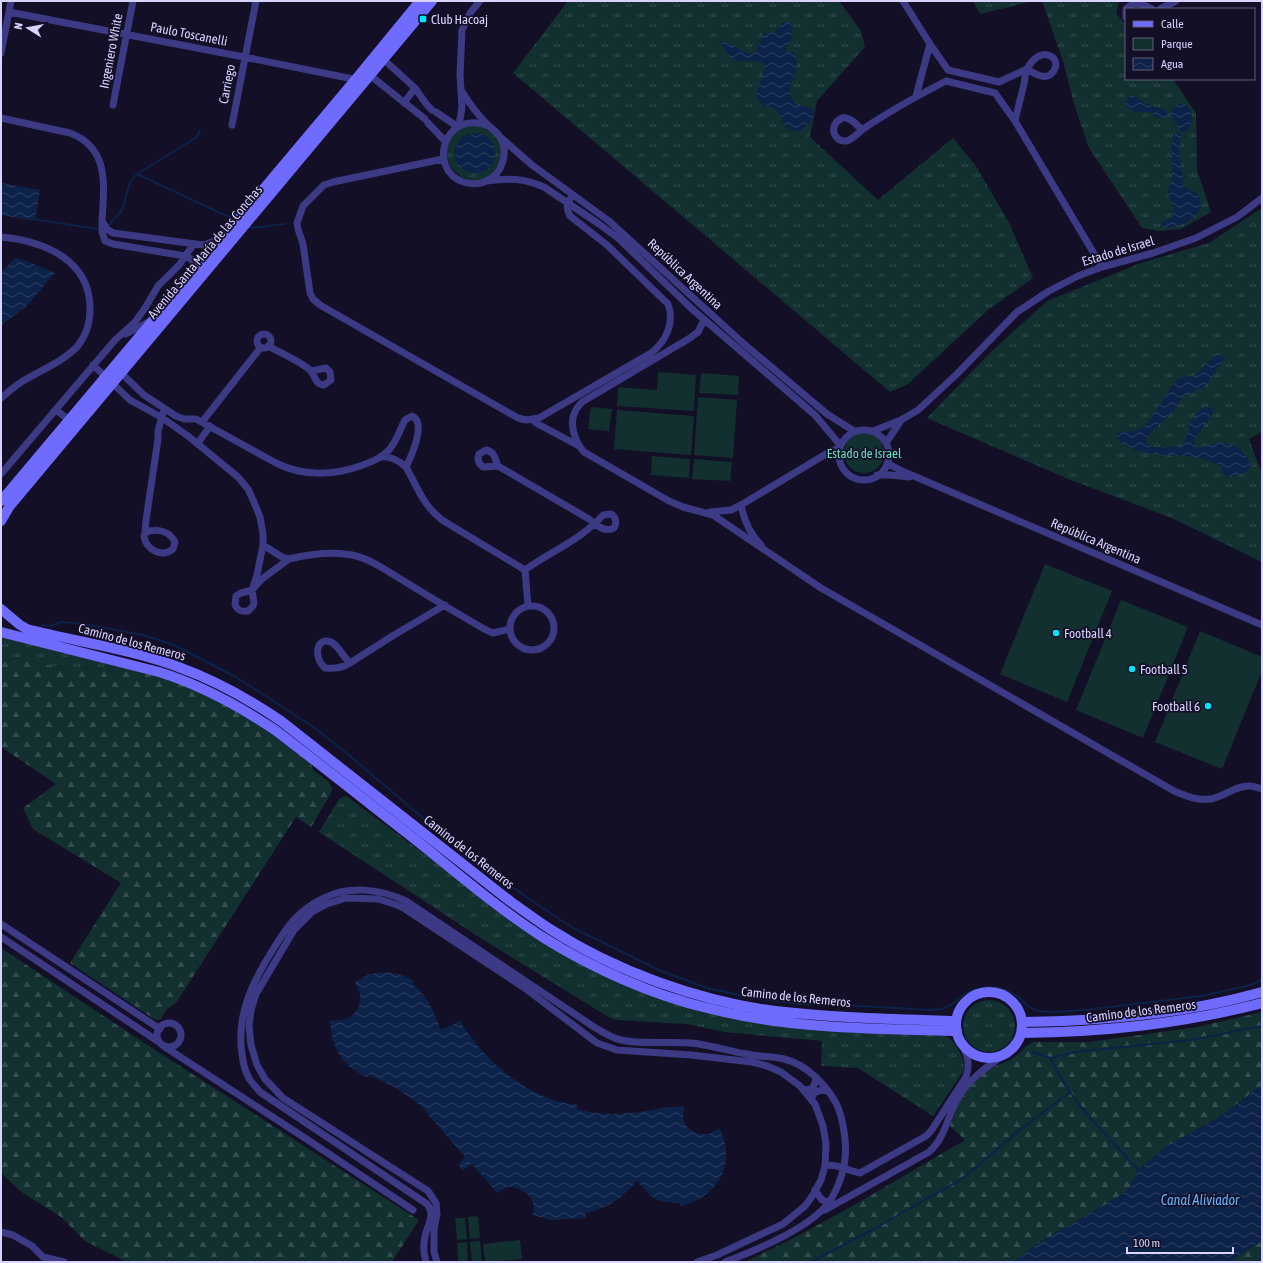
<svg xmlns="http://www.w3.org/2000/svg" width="1263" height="1263" font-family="'Asap Condensed',sans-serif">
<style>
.grass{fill:url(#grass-tufts);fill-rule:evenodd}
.forest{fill:url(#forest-firs)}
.park{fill:#12302f}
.water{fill:url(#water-waves)}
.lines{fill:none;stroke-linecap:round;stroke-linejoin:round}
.stream{stroke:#0c2248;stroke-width:2}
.minor{stroke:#3d3a85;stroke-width:7}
.secondary{stroke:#6f6bff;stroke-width:10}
.poi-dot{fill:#00e5ff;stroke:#130f26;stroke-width:1.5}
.labels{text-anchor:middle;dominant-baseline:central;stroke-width:3.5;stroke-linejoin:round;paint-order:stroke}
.poi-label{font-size:13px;fill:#d9d4ff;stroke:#130f26;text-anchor:start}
.street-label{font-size:13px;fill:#d9d4ff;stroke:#130f26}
.park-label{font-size:13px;fill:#5fe0c0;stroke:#130f26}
.water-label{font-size:14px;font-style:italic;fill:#62b6ff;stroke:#130f26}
</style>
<defs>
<pattern id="grass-tufts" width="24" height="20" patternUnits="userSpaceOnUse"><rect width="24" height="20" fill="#12302f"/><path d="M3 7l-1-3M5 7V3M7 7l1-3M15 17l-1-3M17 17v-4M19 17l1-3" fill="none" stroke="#344d4e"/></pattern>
<pattern id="forest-firs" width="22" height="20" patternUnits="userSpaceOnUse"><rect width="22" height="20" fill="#12302f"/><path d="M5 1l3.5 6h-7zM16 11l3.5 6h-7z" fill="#344d4e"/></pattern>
<pattern id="water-waves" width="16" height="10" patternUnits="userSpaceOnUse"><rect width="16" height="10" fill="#0c2248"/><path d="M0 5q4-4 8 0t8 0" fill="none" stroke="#2f4163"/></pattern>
</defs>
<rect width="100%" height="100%" fill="#130f26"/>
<path class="grass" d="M568,1h271l22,30 4,16 -48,54 -7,36 68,63 75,-62 23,28 33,57 24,55 -45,32 -80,74 -18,8 -377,-319z
M973,1h60l-53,13z
M1042,1h77l-3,13 10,10v55h47l23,34 1,57 14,42 -30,17 -22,2 -17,-3 -53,-80 -15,-44 -11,-43z
M468,126c4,0 11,-1 15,1 17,4 23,27 14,40 -26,41 -81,-21 -29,-41zM470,133l11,1 9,7 -6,29c-28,11 -42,-26 -14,-37z
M1262,208v224l-13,7 13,35v88l-90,-44 -104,-39 -141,-61 65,-67 55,-50 94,-38 68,-20z
M1,634c50,18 102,28 154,40l-102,-8 -38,-8 -14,5z
M344,796l4,1 190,142 145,67 263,30 5,3 9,13 4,11 -1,9 -30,44 -75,-48 -37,-2 1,-25 -98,-9 -37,-8 -69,-4 -8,-2 -128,-79 -163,-107 20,-33z
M963 1026a26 26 0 1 1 52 0a26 26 0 1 1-52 0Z"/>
<path class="forest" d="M15,658l38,8 102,8 39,15 38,19 34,21 44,33 4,9 14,10 4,7 -1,5 -20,34 -15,-10 -120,186 -9,6 -7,11 -6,-1 -84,-56 51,-80 -88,-54 -10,-21 33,-24 -55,-37v-84z
M1,948l148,98 270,174 -27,42h-265l-42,-21 -24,-24 -41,-26 -19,-18z
M1262,1012v73l-44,33 -51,28 -29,24 -8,17 -7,7 -89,52 -20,16h-270c77,-35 149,-80 221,-122l-15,-14 10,-25 10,-14 18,-18 22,-9 10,-7 6,-7 7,-4h56l108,-15z
M1262,1241v21h-34z"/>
<path class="park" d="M658,372l38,3 -2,36 -77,-5 1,-19 39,3z
M701,373l38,3 -1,19 -39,-2z
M698,397l39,3 -4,58 -39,-3z
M591,407l21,2 -3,22 -21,-2z
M617,410l77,6 -3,39 -77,-6z
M844 453a20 20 0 1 1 40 0a20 20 0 1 1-40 0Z
M652,456l38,3 -1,19 -38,-3z
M694,459l38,3 -2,19 -38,-2z
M1045,564l67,27 -45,111 -67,-28z
M1121,600l67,27 -45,111 -67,-28z
M1200,631l62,26v14l-40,98 -67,-27z
M478,1216l2,22 -10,1 -2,-22z
M455,1218h10l2,21 -10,1z
M520,1240l2,19 -37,3 -2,-18z
M480,1241l2,21h-10l-2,-20z
M467,1242l1,20h-10l-1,-19z"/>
<path class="water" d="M784,22h3l4,2 1,15c-2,4 -9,8 -6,13h7c14,19 -16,34 4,53l14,3 3,3 -2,10 -12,10c-19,0 -16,-10 -24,-22l-13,-4 -6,-7c-2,-11 10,-25 7,-33 -5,-9 -22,-1 -30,-5 -4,-2 -11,-12 -13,-16l1,-2c11,1 19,10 30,12l5,-4 7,-17 7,-1 2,2z
M1131,96h3l12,8 20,6 1,2 -1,6h-9l-7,-6c-10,0 -21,2 -25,-9l3,-6z
M1183,103c10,5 11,20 4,28l-5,1 -3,-3 -9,-16 6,-8z
M1177,132l4,3 -2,18 5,34 15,8c1,5 3,12 0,16 -5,9 -27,20 -36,16l-2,-4c4,-3 11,-3 12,-9 3,-7 -4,-14 -5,-21 0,-5 3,-10 4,-15 2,-12 -4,-38 5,-46z
M455 153a20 20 0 1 1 40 0a20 20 0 1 1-40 0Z
M1,183l39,7 -5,31 -34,-6z
M15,258l17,5 23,10 -30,35 -24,17v-52z
M1215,355l8,1 1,3 -17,25 -5,4 -18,8 -5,6 -3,7 -29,28 -1,4v3l7,3h27l5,-5 6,-21 10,-12 4,-2h5l4,4 -17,24 -4,10 3,3c8,-1 14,-4 22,-5 14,-2 28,10 33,22l-3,5c-5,3 -20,11 -25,3 -1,-2 -1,-4 -1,-7 -6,-2 -12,-5 -18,-7 -26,-7 -66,1 -87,-20v-5c7,-3 15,-2 22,-4 13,-6 26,-37 36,-48l6,-5 14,-1z
M387,972l16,3 11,6 -2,3c16,12 22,28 29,46l19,-9c22,35 56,67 96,80 7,2 15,3 22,4l-1,4c17,5 34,6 52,4 19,-1 36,-8 55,-6 0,3 -1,8 -1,12 2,10 16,17 25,15 4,-1 8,-4 11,-6 19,35 -1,69 -38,78l-1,-3c-27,-2 -25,-2 -43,-22 -16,18 -27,26 -51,32v5l-35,2 -18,-5c2,-13 -1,-19 -13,-25 -3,-2 -8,-4 -12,-3 -3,1 -8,4 -11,6l-25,-29 -9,6 -5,-5 7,-8 -45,-52 -24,-17 -27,-13 -3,2c-25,-12 -34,-29 -36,-56 4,-1 9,0 13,-1 11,-2 19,-15 17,-25 -1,-4 -4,-9 -5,-13l15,-8z
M1262,1085v156l-34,21h-214l20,-16 89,-52 7,-7 8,-17 29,-24 51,-28z"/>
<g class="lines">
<path class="stream" d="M200,130l-3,7 -60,37 92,43
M33,219l64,10
M109,225l13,-15 8,-28 7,-8
M249,227c5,2 28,-2 36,-3
M42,625l9,1 9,-4 24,2 59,11 31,10 62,32 76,49 32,25 92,78 50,40 42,29 45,30 88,43 46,17 46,10 47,6 44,1 87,5 10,-1 10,-4 8,-7 12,-7 16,-4 13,1 7,3 12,6 6,7 12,7 17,1 31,-2 117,-14 49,-11 11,-5
M1033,1052l17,6 25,-6 116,-12 71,-14
M1050,1058c11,22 25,43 42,62 15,17 31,33 46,50
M811,1262l61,-32 90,-51 55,-47 53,-40"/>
<path class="minor" d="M903,1l27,43 18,26 51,12 28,-13
M1126,9c8,-9 17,-5 26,0
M1160,9l16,-8
M1126,11v6
M9,12l235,45 114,23
M1,53l10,-52
M381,57l34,31 12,17 5,5
M367,73l58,46
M461,90c8,13 16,24 26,34 4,5 10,7 13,13 9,15 3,37 -14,44 -7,4 -16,3 -23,1 -36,-13 -19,-74 26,-56
M916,96l14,-52
M404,103l11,-15
M113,105l20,-104
M436,112l22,15
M1,118l69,15c40,15 34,53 32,88
M1015,121c3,-13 6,-25 9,-37 1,-5 1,-11 3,-15 15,-28 38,-9 25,4 -7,8 -18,0 -25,-4
M428,123l17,18
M232,125l24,-124
M459,126l3,-19 -2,-32 2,-45 8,-17 10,-12
M862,130c-5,-5 -12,-14 -20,-12 -4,2 -7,5 -8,9 -2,7 4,15 12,14 6,-1 12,-8 17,-12 27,-18 54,-33 83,-48l49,12 20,28 87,146
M500,137l32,28 77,56 135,123 83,70 27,17
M443,159l-110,23 -9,3 -21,21 -6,17 1,6 5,15 7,49 3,6 7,6 198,113 8,2 13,-2 112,-65c15,-11 24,-31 17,-49l-61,-59 -37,-29c-5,-10 -3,-13 3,-21
M487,181c22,-3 36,-3 57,6l55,37 19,14 74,71 123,106 25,30
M1,237c43,4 90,23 89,73 0,13 -5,27 -13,37 -15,15 -36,23 -54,34 -8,5 -15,11 -22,17
M197,268l-6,-9 -6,-3 -72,-12 -8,-3 -3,-9v-11l5,8 6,4 90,12 9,-3 8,-4
M704,320l-6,12 -8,6 -108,64c-2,3 -5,5 -6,8 -8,13 -1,32 8,42l85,49 14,6 30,8 108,73 353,203c12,5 24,10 37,8 13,-2 25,-14 39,-13 4,0 8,2 12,3
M257 341a7 7 0 1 1 14 0a7 7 0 1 1-14 0Z
M126,334l24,-13
M268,346c13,7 32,15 42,24 6,6 4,14 14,15l7,-5 -1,-8 -4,-4 -15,3
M93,365l37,35 31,17 27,19 50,41 10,12 6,13 6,15 3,17v11l-6,30 -5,15 2,13 -1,3 -5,5c-6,1 -10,0 -13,-6l1,-9 5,-3 11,-3 10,-11 27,-20 -7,-2 -19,-12
M119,371l25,24 32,21 8,3h12l80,44c28,14 57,13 87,2 10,-4 18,-7 26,-15 9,-11 10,-19 16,-30l7,-4c15,6 -1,41 -6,51
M56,410l13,10
M533,420l3,3 43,23
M202,422l59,-75
M839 455a25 25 0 1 1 50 0a25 25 0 1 1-50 0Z
M873,431l28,-11 17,-10 39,-36 60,-62 32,-21 29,-15 24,-9 51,-14 43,-15 41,-21 25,-19
M198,443l12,-17
M886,443l14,-21
M381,457c9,-1 19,4 25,10 12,21 16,37 36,53l83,50
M887,463l15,8 360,154
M498,466c-3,-7 -3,-14 -12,-16l-7,4c-2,5 -1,9 4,13l15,-1 91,53c7,6 16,14 25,9 3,-5 2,-11 -3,-14l-8,1c-22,25 -52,36 -78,55l3,36
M1,474l114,-134 20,-18 10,-14 13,-22 22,-22 5,-8 9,-12
M877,475h14l18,2
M741,505l90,-54 8,-3
M710,512l21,-2 10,-5c3,16 9,29 20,40
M149,531c11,-2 21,1 26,11l-2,7c-11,9 -27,1 -29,-13l1,-3z
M145,533l1,-13 12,-81v-8l5,-18
M289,559c21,-5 41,-8 63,-4 20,4 38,18 55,28 26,16 53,32 79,47l7,3 17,-4
M510 628a22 22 0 1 1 44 0a22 22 0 1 1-44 0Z
M350,663c-7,-6 -11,-17 -19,-21 -15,-6 -18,16 -6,26 9,1 17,0 25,-5l44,-28 51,-30
M1,924l159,105
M1,937l158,105
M157 1035a12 12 0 1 1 24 0a12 12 0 1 1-24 0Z
M165,1047l140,91 108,72
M804,1090l8,-1 3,-6 1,-6
M812,1101c-1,-10 8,-12 16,-10
M825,1166c12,-3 23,5 35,7l66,-37 5,-5 35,-54c4,-12 2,-20 -3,-31
M815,1190l7,10 10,3
M825,1210l104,-58c16,-14 18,-34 28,-52 11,-20 29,-33 47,-45
M1,1232l12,3 19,11 11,11 21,5
M426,1262c-2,-7 -3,-17 -1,-25 2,-12 11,-22 2,-33l-167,-112c-3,-4 -7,-8 -10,-12 -5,-8 -7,-17 -8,-26 -6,-38 10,-71 30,-103 15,-24 25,-40 52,-53 25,-13 57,-9 82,3l188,126c9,5 17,11 27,13 23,5 47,1 70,3 19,2 38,8 56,11 12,3 25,2 37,5 21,5 41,24 52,44 7,14 11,40 9,56 -1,14 -10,37 -19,47 -20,23 -72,45 -101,56
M437,1262l-3,-10v-23l3,-15 -1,-11 -8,-12 -145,-93 -18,-19 -8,-14 -6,-20 -2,-19 2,-16 5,-16 38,-64 18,-18 15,-8 19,-6 32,1 16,5 8,3 124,82 71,54 20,7 74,5 61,7 15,4 14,6 19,14 15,18 8,22 3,18 -1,22 -4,14 -8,15 -8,11 -22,18 -66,31 -20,7"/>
<path class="secondary" d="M1,501l355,-422 64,-78
M1,521l8,-14 423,-506
M1,609l19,16 7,4c51,13 105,20 154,39 36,13 69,32 100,53l229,180c13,9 26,19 40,28 65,42 148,72 225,82 60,7 121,8 181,10
M1,632l158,40c42,13 80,34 116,58 46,35 91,71 137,107 43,34 85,71 132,101 48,30 108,57 163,70 82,21 166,21 250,23
M956 1025a33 33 0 1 1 66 0a33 33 0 1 1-66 0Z
M1022,1022c81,-1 162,-8 240,-30
M1021,1033c84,-1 160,-9 241,-30"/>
</g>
<g class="poi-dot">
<rect x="419" y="15" width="8" height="8" rx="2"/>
<circle cx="1056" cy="633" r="4"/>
<circle cx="1132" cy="669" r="4"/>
<circle cx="1208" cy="706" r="4"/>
</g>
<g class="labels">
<g class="poi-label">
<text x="431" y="19">Club Hacoaj</text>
<text x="1064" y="633">Football 4</text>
<text x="1140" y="669">Football 5</text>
<text x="1200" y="706" text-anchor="end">Football 6</text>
</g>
<g class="street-label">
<text transform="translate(189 34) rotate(11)">Paulo Toscanelli</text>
<text transform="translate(111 51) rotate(-79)">Ingeniero White</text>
<text transform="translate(227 84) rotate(-79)">Carriego</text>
<text transform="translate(1118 251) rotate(-17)">Estado de Israel</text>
<text transform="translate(205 252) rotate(-50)">Avenida Santa María de las Conchas</text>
<text transform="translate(685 274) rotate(43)">República Argentina</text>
<text transform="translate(1096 541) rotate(23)">República Argentina</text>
<text transform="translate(132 642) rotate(15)">Camino de los Remeros</text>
<text transform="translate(469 852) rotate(38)">Camino de los Remeros</text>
<text transform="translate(796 997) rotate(6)">Camino de los Remeros</text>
<text transform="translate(1141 1011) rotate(-7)">Camino de los Remeros</text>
</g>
<g class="park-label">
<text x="864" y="453">Estado de Israel</text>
</g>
<g class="water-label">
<text x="1200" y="1200">Canal Aliviador</text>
</g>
</g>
<rect width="1263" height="1263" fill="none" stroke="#d9d4ff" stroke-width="4"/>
<rect x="1125" y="8" width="130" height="72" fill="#130f26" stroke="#625e7d"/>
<rect x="1133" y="21" width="20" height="6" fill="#6f6bff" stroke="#625e7d"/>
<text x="1161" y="28" font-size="12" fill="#d9d4ff">Calle</text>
<rect x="1133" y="38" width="20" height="12" fill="#12302f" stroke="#625e7d"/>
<text x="1161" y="48" font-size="12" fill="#d9d4ff">Parque</text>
<rect x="1133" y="58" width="20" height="12" fill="url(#water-waves)" stroke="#625e7d"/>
<text x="1161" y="68" font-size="12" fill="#d9d4ff">Agua</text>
<g transform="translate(28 28) rotate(281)" stroke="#130f26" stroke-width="3" paint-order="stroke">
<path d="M0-3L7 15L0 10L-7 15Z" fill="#d9d4ff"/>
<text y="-6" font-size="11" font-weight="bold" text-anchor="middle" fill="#d9d4ff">N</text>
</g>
<path d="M1127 1247v6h106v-6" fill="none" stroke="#d9d4ff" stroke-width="2"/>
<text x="1133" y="1247" font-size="12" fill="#d9d4ff" stroke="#130f26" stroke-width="3" paint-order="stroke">100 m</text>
</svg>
